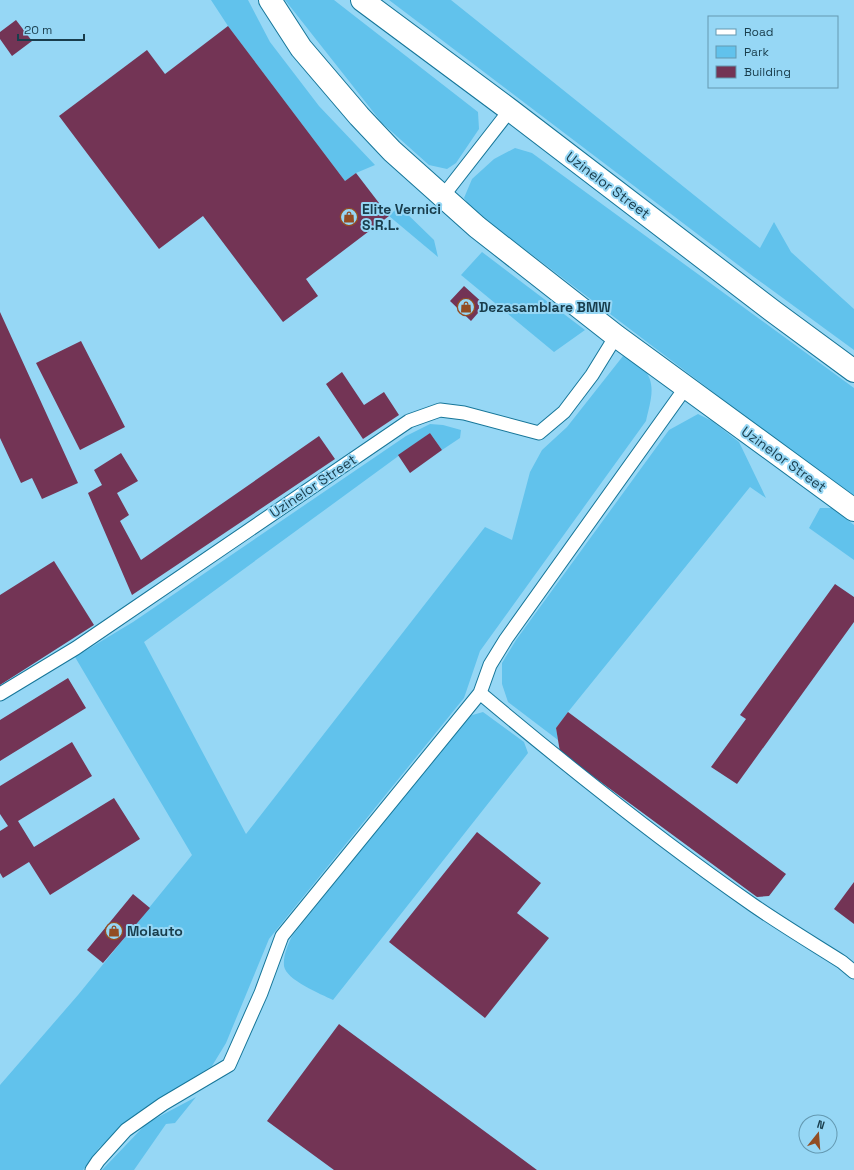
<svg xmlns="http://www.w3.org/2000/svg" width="854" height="1170" font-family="'Space Grotesk',sans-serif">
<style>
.green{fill:#61c2ec}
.building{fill:#733455}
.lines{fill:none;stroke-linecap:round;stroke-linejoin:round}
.lane-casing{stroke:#167699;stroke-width:15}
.street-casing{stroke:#167699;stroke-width:24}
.secondary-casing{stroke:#167699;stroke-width:24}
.lane{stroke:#fff;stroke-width:13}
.street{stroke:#fff;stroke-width:22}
.secondary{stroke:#fff;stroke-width:22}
.labels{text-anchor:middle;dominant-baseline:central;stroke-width:4;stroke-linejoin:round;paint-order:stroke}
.street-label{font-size:14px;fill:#193d4c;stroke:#96d7f5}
.poi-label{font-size:14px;font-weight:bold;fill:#193d4c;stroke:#96d7f5;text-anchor:start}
</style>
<rect width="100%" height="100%" fill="#96d7f5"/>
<path class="green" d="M211,0h37l22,42 49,64 56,59 -19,8 -11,8 -117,-155z
M285,0h49l144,112 1,17 -23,34 -9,6 -18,-4 -47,-42z
M389,0h62l309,248 14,-26 17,30 63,57v41l-100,-73z
M515,148l17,5 322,235v108l-75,-54 -306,-232 -9,-12 8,-19 22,-20z
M399,206l35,34 4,17 -49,-41z
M482,252l103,78 -31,22 -93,-77z
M623,356c6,3 14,6 19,11 16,16 8,35 4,54l-166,230 -16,47 -195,241 -43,104 -14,23 -68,43 -45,39 -16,22h-83v-85l78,-90 114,-140 -117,-198 58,-35 273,-186 24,-12 13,1 18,5 -1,8 -18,12 -12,-17 -286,209 102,192 239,-307 27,13 18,-68 12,-22 25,-23z
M698,414l14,7 27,21 27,56 -16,-11 -182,225 -12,16 2,12 -50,-38 -6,-18v-21l14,-23 153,-210z
M820,508h12l22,17v35l-45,-32z
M483,712l41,30 4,11 -195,247c-12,-6 -47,-20 -49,-34 -1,-11 4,-21 8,-30l177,-220z
M196,1097l-21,26 -9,1 -32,46h-32l45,-47z"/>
<path class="building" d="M16,20l16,21 -20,15 -12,-17v-7z
M228,26l117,155 11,-8 33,43 -83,63 12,17 -35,26 -80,-106 -44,33 -100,-133 88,-66 18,24z
M464,286l21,19 -14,16 -21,-20z
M0,312l78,171 -36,16 -10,-21 -11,5 -21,-45z
M81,341l44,86 -45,23 -44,-87z
M342,372l22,33 20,-13 15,23 -36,24 -37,-55z
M430,433l12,17 -32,23 -12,-18z
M319,436l16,23 -203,136 -44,-102 14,-8 -8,-15 27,-17 17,28 -21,12 12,22 -9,6 21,39z
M54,561l40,64 -94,60v-90z
M835,584l19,13v25l-117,162 -26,-17 35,-48 -6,-4z
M68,678l18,30 -86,53v-41z
M568,712l218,162 -17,22 -12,1 -197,-145 -4,-24z
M72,742l20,34 -74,45 16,26 80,-49 26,41 -90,56 -21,-33 -26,16 -3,-5v-42l8,-5 -8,-12v-28z
M477,832l64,51 -24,30 32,25 -64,80 -96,-76z
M854,882v42l-20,-15z
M133,894l17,14 -47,55 -16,-13z
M339,1024l198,146h-203l-67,-49z"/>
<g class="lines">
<defs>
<path id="lane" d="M443,196l67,-86
M480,693c88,74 178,146 273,212 29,20 59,38 89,57l12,10
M0,694l76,-46 333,-227 31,-11 24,3 75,20 25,-21 28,-37 24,-39
M92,1170l6,-9 28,-31 37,-26 66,-39 32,-72 21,-57 198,-243 10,-28 16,-26 180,-252"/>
<path id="street" d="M270,0l31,48 58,68 33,35 85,76 139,109 238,174"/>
<path id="secondary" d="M362,0l148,110 264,202 80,59"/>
</defs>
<use href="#lane" class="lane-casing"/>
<use href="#street" class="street-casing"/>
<use href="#secondary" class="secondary-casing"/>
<use href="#lane" class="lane"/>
<use href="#street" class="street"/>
<use href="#secondary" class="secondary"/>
</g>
<defs>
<symbol id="shop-ring" viewBox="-11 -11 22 22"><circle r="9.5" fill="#96d7f5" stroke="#924d23" stroke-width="1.5"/><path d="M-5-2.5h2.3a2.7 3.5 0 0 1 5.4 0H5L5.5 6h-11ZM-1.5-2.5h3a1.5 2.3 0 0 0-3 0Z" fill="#924d23"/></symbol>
</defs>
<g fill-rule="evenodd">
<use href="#shop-ring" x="339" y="207" width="20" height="20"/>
<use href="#shop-ring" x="456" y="297" width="20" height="20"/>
<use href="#shop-ring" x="104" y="921" width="20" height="20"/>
</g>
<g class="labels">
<g class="street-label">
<text transform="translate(608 185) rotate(37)">Uzinelor Street</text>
<text transform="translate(784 459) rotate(36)">Uzinelor Street</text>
<text transform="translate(313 486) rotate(-34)">Uzinelor Street</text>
</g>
<g class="poi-label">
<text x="362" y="209">Elite Vernici<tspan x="362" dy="16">S.R.L.</tspan></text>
<text x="479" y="307">Dezasamblare BMW</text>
<text x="127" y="931">Molauto</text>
</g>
</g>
<rect x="708" y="16" width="130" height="72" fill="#96d7f5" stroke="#6499b1"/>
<rect x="716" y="29" width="20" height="6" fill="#ffffff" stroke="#6499b1"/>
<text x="744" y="36" font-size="12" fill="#193d4c">Road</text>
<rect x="716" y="46" width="20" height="12" fill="#61c2ec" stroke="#6499b1"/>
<text x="744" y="56" font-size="12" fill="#193d4c">Park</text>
<rect x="716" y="66" width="20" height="12" fill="#733455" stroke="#6499b1"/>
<text x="744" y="76" font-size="12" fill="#193d4c">Building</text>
<g transform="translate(818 1134) rotate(17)"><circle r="19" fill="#96d7f5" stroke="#6499b1"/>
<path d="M0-3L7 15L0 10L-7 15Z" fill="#924d23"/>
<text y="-6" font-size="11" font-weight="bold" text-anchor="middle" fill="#193d4c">N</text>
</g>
<path d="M18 34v6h66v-6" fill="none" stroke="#193d4c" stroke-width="2"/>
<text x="24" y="34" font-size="12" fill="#193d4c" stroke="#96d7f5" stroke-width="3" paint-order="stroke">20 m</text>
</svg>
